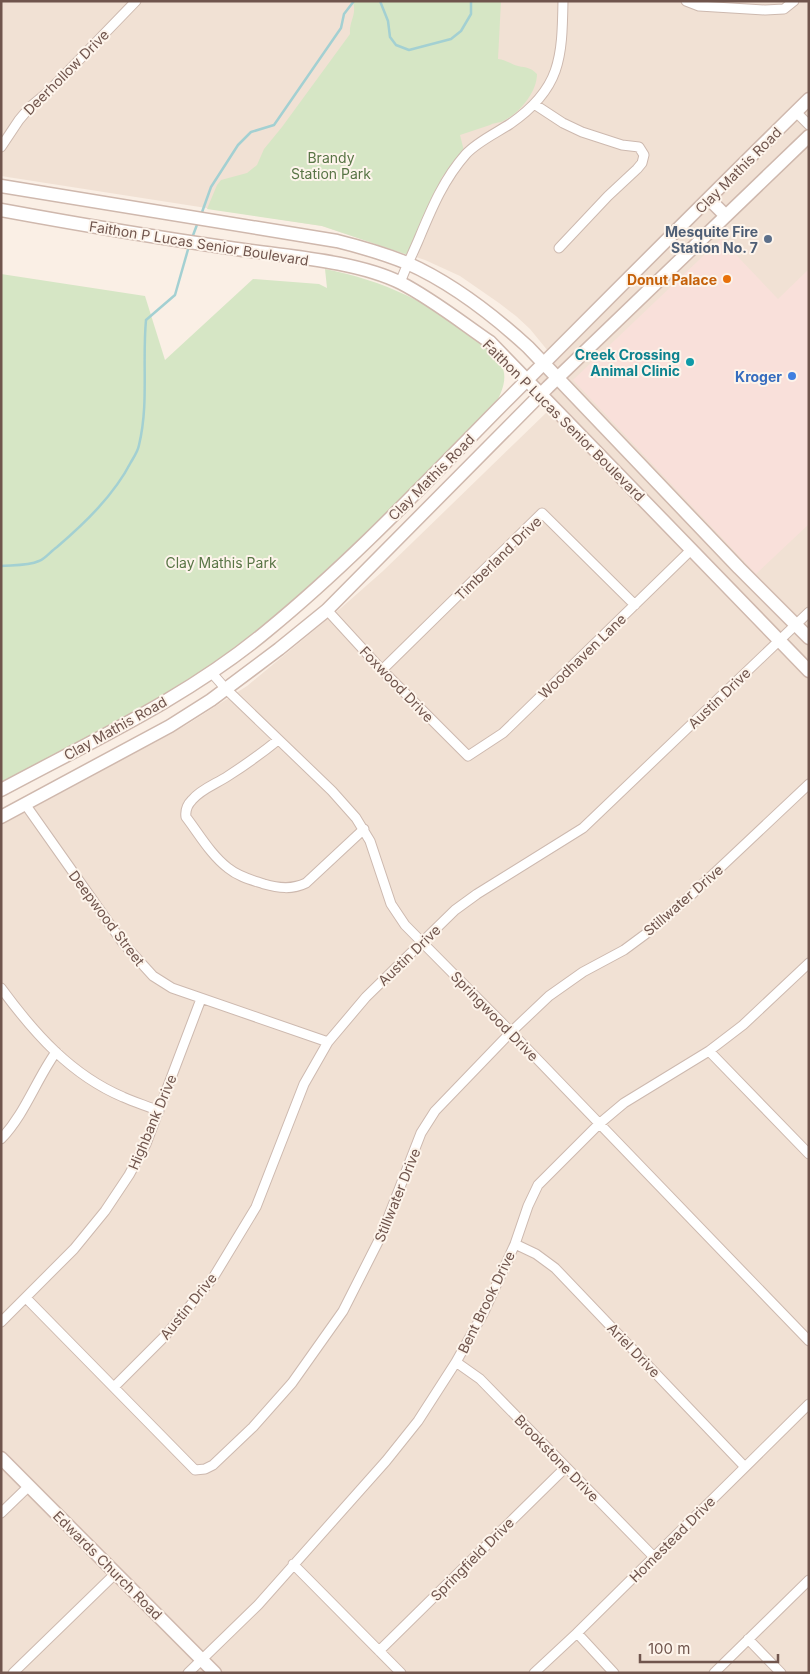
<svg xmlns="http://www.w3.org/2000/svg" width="810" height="1674" font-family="Inter,sans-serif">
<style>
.residential{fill:#f1e1d4}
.commercial{fill:#f9e0da}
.green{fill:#d6e6c5}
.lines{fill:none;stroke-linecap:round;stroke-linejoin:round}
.stream{stroke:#a3d0d2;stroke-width:2.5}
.street-casing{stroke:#cdb9af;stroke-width:11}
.secondary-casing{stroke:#cfb8ad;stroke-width:15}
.street{stroke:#fff;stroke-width:9}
.secondary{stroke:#fff;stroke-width:12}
.service-dot{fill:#5c6f8a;stroke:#fdf4eb;stroke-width:2}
.food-dot{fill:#e8710a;stroke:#fdf4eb;stroke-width:2}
.culture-dot{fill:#0f9aa8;stroke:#fdf4eb;stroke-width:2}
.shop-dot{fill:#3f7fe0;stroke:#fdf4eb;stroke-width:2}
.labels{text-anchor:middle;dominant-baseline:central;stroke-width:4;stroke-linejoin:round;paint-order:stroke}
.street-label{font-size:14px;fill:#70554d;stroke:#fdf4eb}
.park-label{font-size:14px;fill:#597546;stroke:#fdf4eb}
.service-label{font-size:14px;font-weight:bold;fill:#4e5e75;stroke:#fdf4eb;text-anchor:end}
.food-label{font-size:14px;font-weight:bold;fill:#c56008;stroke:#fdf4eb;text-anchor:end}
.culture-label{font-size:14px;font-weight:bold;fill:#0d838f;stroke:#fdf4eb;text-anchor:end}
.shop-label{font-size:14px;font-weight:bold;fill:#366cbe;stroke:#fdf4eb;text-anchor:end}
</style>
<rect width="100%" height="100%" fill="#faefe5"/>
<path class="residential" d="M1,1h808v1672h-808v-848l187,-101 59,-38 94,-78 42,-37 164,-159 -31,-34 32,-27 -18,-22 -14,-13 -17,-13 -39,-27 -35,-16 -103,-34 -321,-50z"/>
<path class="commercial" d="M721,239l57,60 31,-30v255l-53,50 -183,-194z"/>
<path class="green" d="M353,1h148l-3,58c8,1 13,5 20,7 9,2 12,1 19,8 0,19 -19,41 -36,48 -4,1 -8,1 -11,3 -10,3 -20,7 -30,10l4,16 -22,26 -34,78 -86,-29 -115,-17 10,-24 4,-5 26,-7 10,-8 7,-16 18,-22 68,-93c-1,-14 7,-18 3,-33z
M325,269c57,11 109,35 154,72 12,9 23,16 25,32 2,12 -5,25 -11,35l-156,155 -70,63 -97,68 -169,91v-511l144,22 20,64 88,-81 66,5 8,4z"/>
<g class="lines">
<path class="stream" d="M380,1l8,20 2,16 6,8 13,5 42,-11 10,-8 10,-17v-13
M201,215l10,-28 27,-42 13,-13 23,-7 67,-97 3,-14 10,-13
M192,238l6,-16
M1,566c12,-1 27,0 38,-5 6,-2 12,-10 18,-14 28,-24 57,-52 74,-85 3,-5 7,-11 8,-17 10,-41 3,-83 7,-125l29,-25 14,-49"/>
<defs>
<path id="street" d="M686,1l13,5 66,4 19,-1 10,-8
M534,104l29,19 19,9 40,13 17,2 5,8 -2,8 -5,6 -29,27 -49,52
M796,112l13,13
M1,147l18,-27 11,-13 18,-15 88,-91
M400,283c5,-14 12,-28 18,-42 13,-31 25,-61 48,-87 11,-12 30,-21 44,-30 51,-35 52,-66 53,-123
M327,610l55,60 86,86 35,-23 189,-184
M382,670l160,-157 93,92
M211,672l14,16 107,103 24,27 14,23 21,63 14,21 106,107 298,309
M278,740c-16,13 -33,25 -50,36 -12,8 -27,13 -36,24 -5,5 -7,10 -6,17 13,17 25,38 42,51 11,9 24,12 36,16 14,4 28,6 42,-1l58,-54
M25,804l98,139 30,33 19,12 156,54
M1,988c33,45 70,87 122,109 11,5 24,9 36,14
M709,1051l100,103
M1,1139c24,-25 35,-59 55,-87
M515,1244l21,10 19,14 190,199
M26,1298l169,172 10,-1 8,-4 40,-38 39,-44 51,-72 38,-75 40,-103 14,-22 76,-79 38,-36 34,-24 41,-22 23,-17 42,-36 120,-113
M1,1322l73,-73 31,-38 24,-36 17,-31 55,-145
M456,1362l24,17 174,178
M114,1387l51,-51 48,-58 43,-71 48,-123 24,-42 38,-45 89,-87 22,-16 106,-66 226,-216
M1,1513l28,-27
M293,1564l108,109
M577,1633l37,40
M748,1639l33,34
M379,1651l187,-184
M13,1673l103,-100
M188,1673l70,-68 128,-144 32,-40 38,-59 28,-50 31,-68 13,-38 10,-21 61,-61 25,-21 85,-52 34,-26 66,-62
M534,1673l43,-40 232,-229
M714,1673l95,-93"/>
<path id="secondary" d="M1,186l336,55c24,6 48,13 70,22 45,20 85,51 121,84l211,221 70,70
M709,199l17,17
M1,210c76,14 152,27 229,38 51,8 125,12 171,35 31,16 60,39 89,59l319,329
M1,790c91,-49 187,-93 267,-160 83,-68 157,-147 232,-223 103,-103 205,-206 309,-308
M1,817l169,-91 41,-26 68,-51 48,-39 221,-223 261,-251
M1,1458l214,215"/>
</defs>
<use href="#street" class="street-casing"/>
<use href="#secondary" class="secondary-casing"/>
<use href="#street" class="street"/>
<use href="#secondary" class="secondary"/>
</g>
<circle class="service-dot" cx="768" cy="239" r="5"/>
<circle class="food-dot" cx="727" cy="279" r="5"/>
<circle class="culture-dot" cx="690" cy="362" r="5"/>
<circle class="shop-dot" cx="792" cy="376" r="5"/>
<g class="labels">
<g class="street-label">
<text transform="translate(66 72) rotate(-45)">Deerhollow Drive</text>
<text transform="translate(738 170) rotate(-45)">Clay Mathis Road</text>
<text transform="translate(199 243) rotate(9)">Faithon P Lucas Senior Boulevard</text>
<text transform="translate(564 420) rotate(45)">Faithon P Lucas Senior Boulevard</text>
<text transform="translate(431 477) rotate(-45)">Clay Mathis Road</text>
<text transform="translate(498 558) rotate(-44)">Timberland Drive</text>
<text transform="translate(582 656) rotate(-44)">Woodhaven Lane</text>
<text transform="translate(397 684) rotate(46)">Foxwood Drive</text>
<text transform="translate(719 698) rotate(-44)">Austin Drive</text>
<text transform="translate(115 728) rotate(-29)">Clay Mathis Road</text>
<text transform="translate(683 900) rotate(-41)">Stillwater Drive</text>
<text transform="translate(107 918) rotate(53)">Deepwood Street</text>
<text transform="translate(409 955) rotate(-44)">Austin Drive</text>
<text transform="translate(495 1016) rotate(46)">Springwood Drive</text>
<text transform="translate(152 1122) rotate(-67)">Highbank Drive</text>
<text transform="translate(397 1195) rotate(-68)">Stillwater Drive</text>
<text transform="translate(486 1302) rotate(-64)">Bent Brook Drive</text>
<text transform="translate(188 1306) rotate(-51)">Austin Drive</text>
<text transform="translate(634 1350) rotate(46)">Ariel Drive</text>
<text transform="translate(557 1458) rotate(46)">Brookstone Drive</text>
<text transform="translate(672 1539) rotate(-45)">Homestead Drive</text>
<text transform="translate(472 1559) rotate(-45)">Springfield Drive</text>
<text transform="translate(108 1565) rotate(45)">Edwards Church Road</text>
</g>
<g class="park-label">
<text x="331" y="157">Brandy<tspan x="331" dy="16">Station Park</tspan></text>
<text x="221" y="562">Clay Mathis Park</text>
</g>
<g class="service-label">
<text x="758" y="231">Mesquite Fire<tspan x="758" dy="16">Station No. 7</tspan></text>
</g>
<g class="food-label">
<text x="717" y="279">Donut Palace</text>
</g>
<g class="culture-label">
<text x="680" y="354">Creek Crossing<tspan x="680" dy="16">Animal Clinic</tspan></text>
</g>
<g class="shop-label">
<text x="782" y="376">Kroger</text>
</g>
</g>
<rect width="810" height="1674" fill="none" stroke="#70554d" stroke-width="5"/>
<path d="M640 1654v8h138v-8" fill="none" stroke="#70554d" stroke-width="2.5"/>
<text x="648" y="1654" font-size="15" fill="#70554d" stroke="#fdf4eb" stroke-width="4" paint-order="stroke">100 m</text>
</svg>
